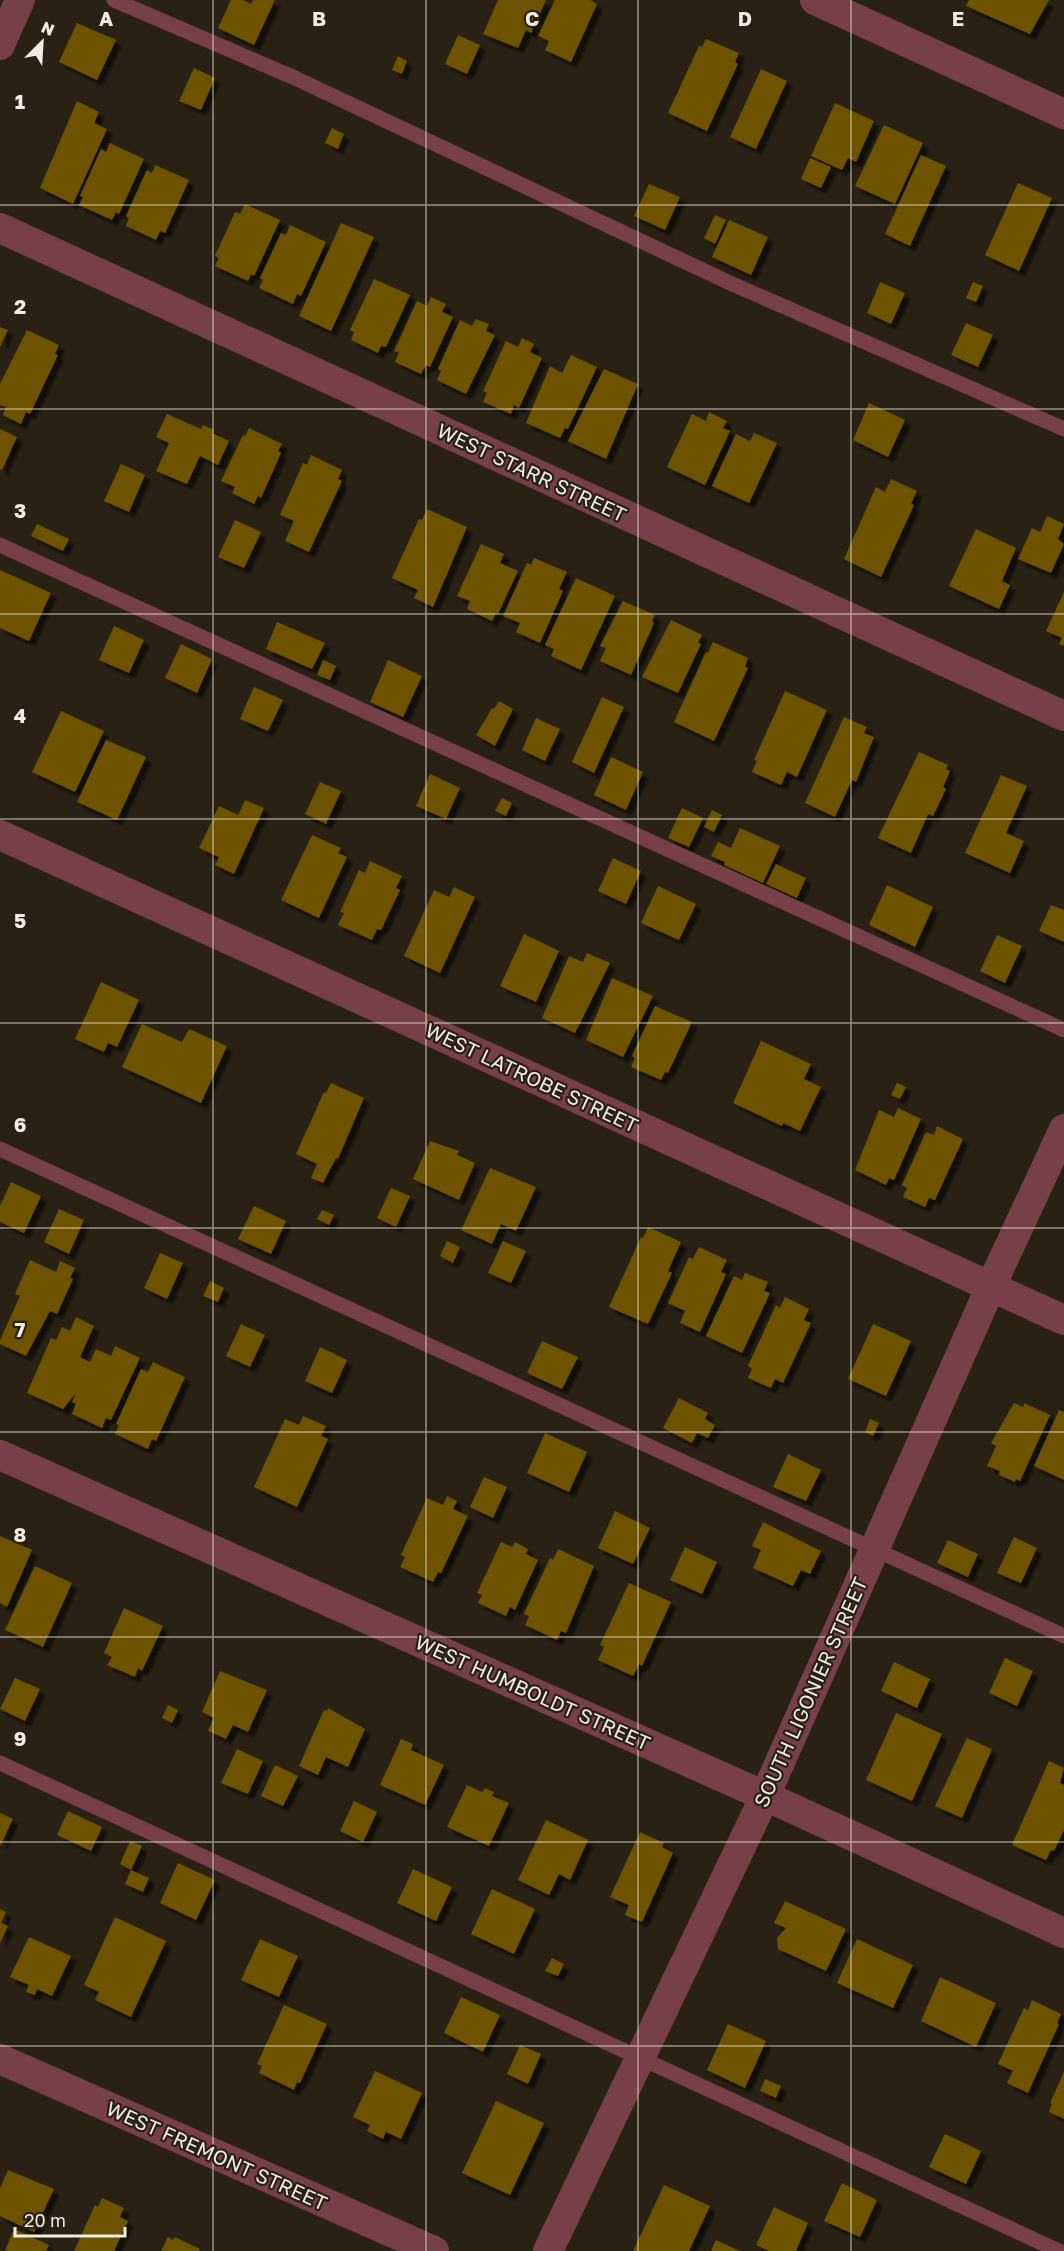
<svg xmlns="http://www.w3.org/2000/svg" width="1064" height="2251" font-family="'Golos Text',sans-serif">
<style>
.building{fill:#6d5203;filter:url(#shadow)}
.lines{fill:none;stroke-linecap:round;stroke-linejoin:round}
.service{stroke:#773f47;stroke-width:15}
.minor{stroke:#773f47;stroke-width:30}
.grid{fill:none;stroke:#f0ece2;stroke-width:1.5;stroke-opacity:0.55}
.labels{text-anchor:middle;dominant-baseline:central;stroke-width:4.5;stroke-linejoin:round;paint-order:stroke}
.street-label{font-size:20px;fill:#f0ece2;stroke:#292214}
.grid-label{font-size:20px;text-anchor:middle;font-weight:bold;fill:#f0ece2;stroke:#292214;stroke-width:4.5;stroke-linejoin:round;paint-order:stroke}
</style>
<defs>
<filter id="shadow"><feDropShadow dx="5.5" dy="5.5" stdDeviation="1.5" flood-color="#0009"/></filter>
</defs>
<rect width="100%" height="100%" fill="#292214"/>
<path class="building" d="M231,0h12l8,4 2,-4h22l-21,45 -36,-17z
M498,0h48l-15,33 -5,-3 -8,18 -35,-14z
M555,0h35l7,4 -26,58 -26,-12 4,-9 -11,-5z
M969,0h80l-19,34 -64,-28z
M77,23l39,17 -19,40 -38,-18z
M458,35l22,10 -13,29 -22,-10z
M706,39l33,14 -4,9 3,2 -31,67 -39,-18 31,-67 3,1z
M398,56l9,5 -5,13 -10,-4z
M194,68l21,10 -14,32 -22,-9z
M761,69l26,12 -31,68 -26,-12z
M77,101l22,11 -5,11 13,6 -34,75 -33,-16z
M835,103l39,18 -18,41 -8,-4 -6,12 -31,-14z
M884,125l39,18 -28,61 -40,-18z
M332,128l12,6 -6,15 -13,-6z
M110,143l34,16 -25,55 -3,-2 -4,8 -33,-15 4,-8 -3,-1 21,-47 5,3z
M921,155l25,11 -36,80 -25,-12z
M810,158l21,9 -10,21 -20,-9z
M155,165l34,15 -24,53 -5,-2 -4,9 -30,-14 3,-8 -3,-2 21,-46 5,3z
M1018,183l34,15 -33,73 -34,-16z
M649,184l31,13 -15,33 -31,-14z
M245,204l35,16 -26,56 -3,-2 -3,7 -33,-15 4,-8 -4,-2 20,-44 5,2z
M715,215l11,5 -11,24 -11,-6z
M729,220l39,17 -17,38 -39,-18z
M341,223l33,14 -43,94 -32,-15z
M290,225l36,17 -25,54 -4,-2 -4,10 -34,-16 4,-8 -3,-2 21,-45 5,2z
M374,279l36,16 -24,52 -5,-1 -3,7 -27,-13 3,-8 -4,-2z
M880,282l25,11 -14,31 -24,-11z
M973,282l10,4 -7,16 -10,-4z
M431,297l15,7 -4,8 11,5 -23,50 -4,-2 -5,9 -26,-12 4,-9 -5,-2 23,-50 10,5z
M476,319l13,5 -3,7 9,4 -29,59 -29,-14 4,-9 -3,-2 22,-49 12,6z
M966,323l27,12 -15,32 -27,-12z
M0,327l8,3 -8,17z
M27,330l32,15 -4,9 3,1 -28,59 -4,-2 -5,12 -18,-9 3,-8 -6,-2v-21z
M522,338l12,6 -4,8 12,6 -23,50 -5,-3 -3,9 -28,-12 4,-9 -4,-2 23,-50 12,6z
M571,355l26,12 -29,62 -3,-1 -5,10 -34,-15 24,-57 12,7z
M604,369l34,15 -32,75 -38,-18z
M869,403l36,17 -17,37 -35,-17z
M709,412l18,9 -4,7 7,3 -25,54 -38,-18 25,-53 14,7z
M167,414l34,15 2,-4 11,5 -2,3 17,8 -11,24 -18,-9 -13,28 -31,-13 13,-28 -13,-6z
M249,428l33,16 -4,7 3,2 -20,45 -3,-2 -4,8 -22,-11 3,-6 -14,-6 22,-46 2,1z
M0,429l17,8 -15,33 -2,-1z
M754,433l23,10 -28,60 -37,-17 24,-52 14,7z
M311,455l31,15 -4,9 4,2 -33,71 -24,-11 9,-20 -14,-6 23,-52 4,2z
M121,464l24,11 -16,37 -25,-11z
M891,479l26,12 -6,13 3,1 -33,72 -37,-18 32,-72 9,5z
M427,509l40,18 -34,80 -19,-9 4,-8 -26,-12 27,-59 3,1z
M1047,516l17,8 -6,15 6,5 -13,29 -33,-14 14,-31 8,4z
M235,520l26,12 -17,36 -26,-11z
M37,524l32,15 -6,12 -32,-15z
M976,529l40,19 -14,33 8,4 -11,24 -50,-23z
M481,544l23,10 -4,9 18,8 -20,43 -2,-1 -4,8 -25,-12 3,-8 -13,-5z
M534,558l33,14 -8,17 4,2 -23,52 -24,-11 4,-9 -17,-7 24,-53 4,2z
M0,570l51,23 -22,48 -29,-13z
M576,578l39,18 -34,74 -30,-14 3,-7 -9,-4z
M1064,592v54l-5,-2 3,-6 -16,-7z
M623,601l32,14 -3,6 2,2 -23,52 -31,-14 6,-13 -6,-2z
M671,620l31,15 -4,8 3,1 -23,49 -36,-16z
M277,622l48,21 -13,26 -46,-20z
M114,626l30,14 -15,33 -30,-13z
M713,642l35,16 -3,9 3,1 -34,73 -40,-19 32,-70 2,1z
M181,644l31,15 -15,34 -32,-15z
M323,660l13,6 -6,14 -13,-5z
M388,660l34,16 -19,41 -33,-15z
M254,687l29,13 -15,31 -28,-12z
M785,691l42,19 -30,67 -10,-5 -6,13 -29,-13 5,-11 -3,-1z
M602,697l22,10 -30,66 -22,-11z
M499,701l14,8 -18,37 -19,-11 16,-27 2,1z
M61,711l43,20 -29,61 -43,-20z
M844,717l23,10 -3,6 10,4 -18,45 -4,-2 -17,37 -30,-14z
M536,718l24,11 -15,32 -23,-11z
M106,740l40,17 -29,63 -40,-18z
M919,752l29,13 -2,4 4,2 -7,16 3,2 -13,27 -5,-2 -17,39 -33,-15z
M611,757l32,15 -17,38 -32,-15z
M430,774l30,14 -14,31 -30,-13z
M1001,775l26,11 -21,47 18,8 -14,32 -45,-20z
M320,782l21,9 -15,33 -21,-10z
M502,798l10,5 -6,13 -11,-5z
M245,800l19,8 -30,66 -19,-9 4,-8 -20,-9 20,-42 19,9z
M682,808l21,10 -14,29 -21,-9z
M712,810l10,5 -8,17 -10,-5z
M740,828l40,18 -17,37 -39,-18 1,-3 -14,-6 7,-14 13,6z
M312,835l29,13 -3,5 9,4 -28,61 -38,-18z
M613,858l28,13 -15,33 -28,-13z
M370,861l32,15 -6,12 4,2 -19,40 -4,-1 -5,11 -34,-15 6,-12 -4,-1 19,-42 6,3z
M776,864l30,14 -9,20 -31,-14z
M887,885l46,22 -18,40 -46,-22z
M658,886l38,18 -17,36 -38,-17z
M454,887l21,10 -35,76 -36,-17 30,-66 15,7z
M1051,905l13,5v32l-25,-11z
M524,934l35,17 -23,51 -36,-16z
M997,935l25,11 -17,37 -25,-12z
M587,953l23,10 -35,70 -33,-15 27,-62 14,6z
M612,978l41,18 -30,61 -37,-17z
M101,982l38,18 -22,47 -9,-4 -4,9 -29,-13z
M655,1006l37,16 -24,51 -3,-1 -4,8 -30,-13 4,-9 -3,-2z
M142,1024l40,18 7,-13 38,17 -26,57 -79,-36z
M761,1041l50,23 -7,15 17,8 -21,44 -17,-8 -1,3 -49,-23z
M331,1083l33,15 -26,61 -2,-1 -13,25 -12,-5 6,-14 -21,-10 28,-62 2,1z
M897,1083l9,4 -6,12 -9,-4z
M898,1108l23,11 -27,61 -5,-2 -3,7 -31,-15 24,-60 15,7z
M937,1126l26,13 -28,61 -6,-2 -4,9 -22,-10 4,-9 -5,-3 24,-53 8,3z
M430,1141l29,10 -2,4 18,8 -16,37 -46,-21z
M490,1168l46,19 -20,44 -15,-7 -9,20 -31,-14z
M11,1182l30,14 -17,37 -24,-11v-16z
M391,1188l19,8 -14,31 -19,-9z
M254,1206l32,15 -15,33 -33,-15z
M59,1209l25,11 -15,34 -25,-12z
M322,1210l12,5 -5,10 -12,-6z
M648,1227l33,15 -13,29 4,2 -24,51 -39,-17 32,-70 2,1z
M447,1241l13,6 -7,16 -13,-7z
M503,1241l23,10 -15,32 -23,-10z
M699,1247l28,13 -6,12 5,2 -26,58 -20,-9 5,-12 -17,-8 21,-46 4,2z
M160,1253l23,10 -16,36 -23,-11z
M30,1260l26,12 4,-11 15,7 -5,10 3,1 -16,35 -7,-3 -24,45 -26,-12v-4l20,-44 -5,-2z
M745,1273l23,9 -4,9 6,2 -28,60 -36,-17 28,-60 8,4z
M210,1281l14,7 -6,14 -15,-6z
M785,1297l24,12 -5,11 7,3 -28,60 -8,-4 -4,9 -23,-10 4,-9 -4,-3 28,-61 4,3z
M76,1317l18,9 -14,31 10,5 6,-13 15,7 4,-10 25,12 -29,62 -5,-2 -4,10 -30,-14 4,-10 -4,-2 4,-9 -13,16 -36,-16 24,-55 5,2 6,-13 8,4z
M241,1324l24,11 -15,32 -24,-11z
M873,1324l38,17 -25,55 -38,-17z
M542,1341l36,16 -16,32 -35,-16z
M320,1347l27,13 -15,33 -27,-12z
M153,1362l32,15 -29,64 -4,-2 -4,10 -33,-15 4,-9 -3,-1 25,-55 7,3z
M679,1398l29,15 -3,6 10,6 -7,13 -11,-5 -5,10 -29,-15z
M1014,1403l9,4 1,-4 26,12 -30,66 -4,-2 -1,3 -16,-7 1,-4 -13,-5 9,-20 -5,-3z
M1059,1410l5,2v68l-30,-14z
M303,1416l23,10 -5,10 7,3 -31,68 -43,-20 31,-68 14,6z
M870,1419l9,4 -6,13 -8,-4z
M545,1433l42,19 -18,40 -42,-19z
M788,1454l33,16 -15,31 -33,-14z
M484,1477l23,10 -14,31 -23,-11z
M447,1496l10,5 -4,8 15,7 -27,57 -3,-1 -5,10 -33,-15 5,-10 -4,-2 26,-57 16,7z
M615,1511l35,17 -17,36 -35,-16z
M763,1522l58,29 -11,23 -9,-4 -8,16 -40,-18 8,-18 -9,-4z
M0,1536l32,14 -25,57 -7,-4z
M1014,1537l23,11 -16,35 -24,-10z
M948,1540l30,14 -10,23 -31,-14z
M501,1542l11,5 3,-5 13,7 -2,5 12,6 -23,50 -5,-3 -4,9 -28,-13 4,-8 -5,-2z
M685,1547l32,15 -15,32 -32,-14z
M558,1549l36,17 -28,67 -5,-2 -4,9 -32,-15 4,-9 -5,-2 26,-56 3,2z
M35,1566l37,17 -29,64 -38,-17z
M629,1583l42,19 -29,64 -3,-2 -6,12 -35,-16 6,-13 -4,-2z
M124,1608l39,18 -21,45 -4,-3 -3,9 -28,-12 5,-8 -8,-4z
M1005,1658l28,13 -16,35 -28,-13z
M894,1662l36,17 -13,29 -36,-17z
M220,1671l47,19 -19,42 -15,-7 -7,14 -18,-8 6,-13 -12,-6z
M15,1678l25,11 -15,32 -25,-12z
M168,1705l10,5 -6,13 -10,-5z
M328,1708l37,21 -17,38 -22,-10 -8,18 -19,-9 25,-56 3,1z
M896,1713l46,21 -30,67 -46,-21z
M967,1738l25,11 -30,69 -27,-12z
M401,1739l12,5 -2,6 33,15 -19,40 -45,-20z
M237,1749l26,12 -15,33 -27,-11z
M1049,1761l15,7 -4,15 4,2v45l-10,21 -3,-1 -5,10 -34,-15z
M275,1765l23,11 -15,30 -22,-10z
M467,1785l15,7 3,-4 9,4 -2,4 17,7 -20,43 -42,-19z
M354,1801l23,11 -14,30 -23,-11z
M68,1811l34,16 -11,24 -34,-16z
M0,1813l13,6 -13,27z
M546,1820l42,20 -18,40 -11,-6 -10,21 -31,-15z
M640,1832l24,11 -2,4 11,6 -31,69 -17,-7 4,-10 -19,-8z
M130,1841l12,5 -11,24 -11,-6z
M178,1863l37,17 -19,40 -36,-17z
M413,1869l39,18 -16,34 -39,-18z
M131,1870l18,8 -6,14 -18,-8z
M492,1889l43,20 -21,45 -43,-20z
M785,1901l61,28 -20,42 -48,-22 -1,-11 9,-10 -12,-5z
M0,1909l6,3 -5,11 7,3 -8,17z
M115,1917l51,24 -35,76 -36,-17 4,-8 -15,-7z
M29,1937l42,19 -19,40 -15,-7 -2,6 -9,-3 3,-7 -19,-8z
M260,1939l38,17 -19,41 -38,-17z
M857,1939l56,26 -20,43 -56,-25z
M552,1958l12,6 -6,12 -13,-5z
M940,1977l56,26 -20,44 -55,-26z
M461,1997l39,18 -17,37 -39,-19z
M1032,2000l29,14 -4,9 2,1 -31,69 -21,-10 6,-12 -15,-7 26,-56 4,2z
M284,2005l43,19 -27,59 -3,-1 -3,8 -35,-17 3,-7 -5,-2z
M728,2024l38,17 -21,47 -38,-18z
M520,2045l21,9 -13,30 -21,-10z
M375,2071l47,22 -21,46 -15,-7 -3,7 -16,-8 3,-6 -17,-8z
M1064,2072v47l-15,-7 3,-8 -2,-1z
M765,2079l16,7 -5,12 -16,-7z
M496,2101l48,22 -34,72 -48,-22z
M945,2134l36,17 -15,33 -37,-17z
M8,2170l46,19 -20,43 -34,-16v-28z
M842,2183l35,17 -17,37 -36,-16z
M664,2185l46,21 -21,45h-56z
M102,2198l22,10 -4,9 8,4 -14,30h-40l21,-46 3,2z
M774,2207l34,16 -12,28h-27l-13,-6z
M14,2229l35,16 -3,6h-41z
M168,2237l5,3 2,-3 25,12 -1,2h-38z
M716,2240l24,11h-29z"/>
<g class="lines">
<path class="service" d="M114,0l181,78 435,205 334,146
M0,545l1064,485
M0,1149l1064,487
M0,1763l1059,488"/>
<path class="minor" d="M815,0l249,114
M0,45l20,-45
M0,228l1064,488
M0,835l1064,485
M0,1455l765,341 299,137
M0,2059l434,192
M548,2251l217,-455 226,-510 73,-157"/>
</g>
<path class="grid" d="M213,0v2251M426,0v2251M638,0v2251M851,0v2251M0,205h1064M0,409h1064M0,614h1064M0,819h1064M0,1023h1064M0,1228h1064M0,1432h1064M0,1637h1064M0,1842h1064M0,2046h1064"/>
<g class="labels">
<g class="street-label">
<text transform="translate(532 472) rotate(25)">WEST STARR STREET</text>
<text transform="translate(532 1077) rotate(25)">WEST LATROBE STREET</text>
<text transform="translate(533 1692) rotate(24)">WEST HUMBOLDT STREET</text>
<text transform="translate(810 1692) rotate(-66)">SOUTH LIGONIER STREET</text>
<text transform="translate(217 2155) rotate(24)">WEST FREMONT STREET</text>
</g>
</g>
<g class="grid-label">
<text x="106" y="26">A</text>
<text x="319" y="26">B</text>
<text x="532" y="26">C</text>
<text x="745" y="26">D</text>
<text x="958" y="26">E</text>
<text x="20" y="109">1</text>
<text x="20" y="314">2</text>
<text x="20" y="518">3</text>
<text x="20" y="723">4</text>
<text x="20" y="928">5</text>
<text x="20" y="1132">6</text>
<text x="20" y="1337">7</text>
<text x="20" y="1542">8</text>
<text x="20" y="1746">9</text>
</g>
<g transform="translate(42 42) rotate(24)" stroke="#292214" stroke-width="4.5" paint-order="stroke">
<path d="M0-4.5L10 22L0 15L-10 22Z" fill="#f0ece2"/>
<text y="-9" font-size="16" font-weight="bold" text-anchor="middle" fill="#f0ece2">N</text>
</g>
<path d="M15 2227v9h110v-9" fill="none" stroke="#f0ece2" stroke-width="3"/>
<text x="24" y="2227" font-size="18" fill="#f0ece2" stroke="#292214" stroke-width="4.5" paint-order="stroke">20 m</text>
</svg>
